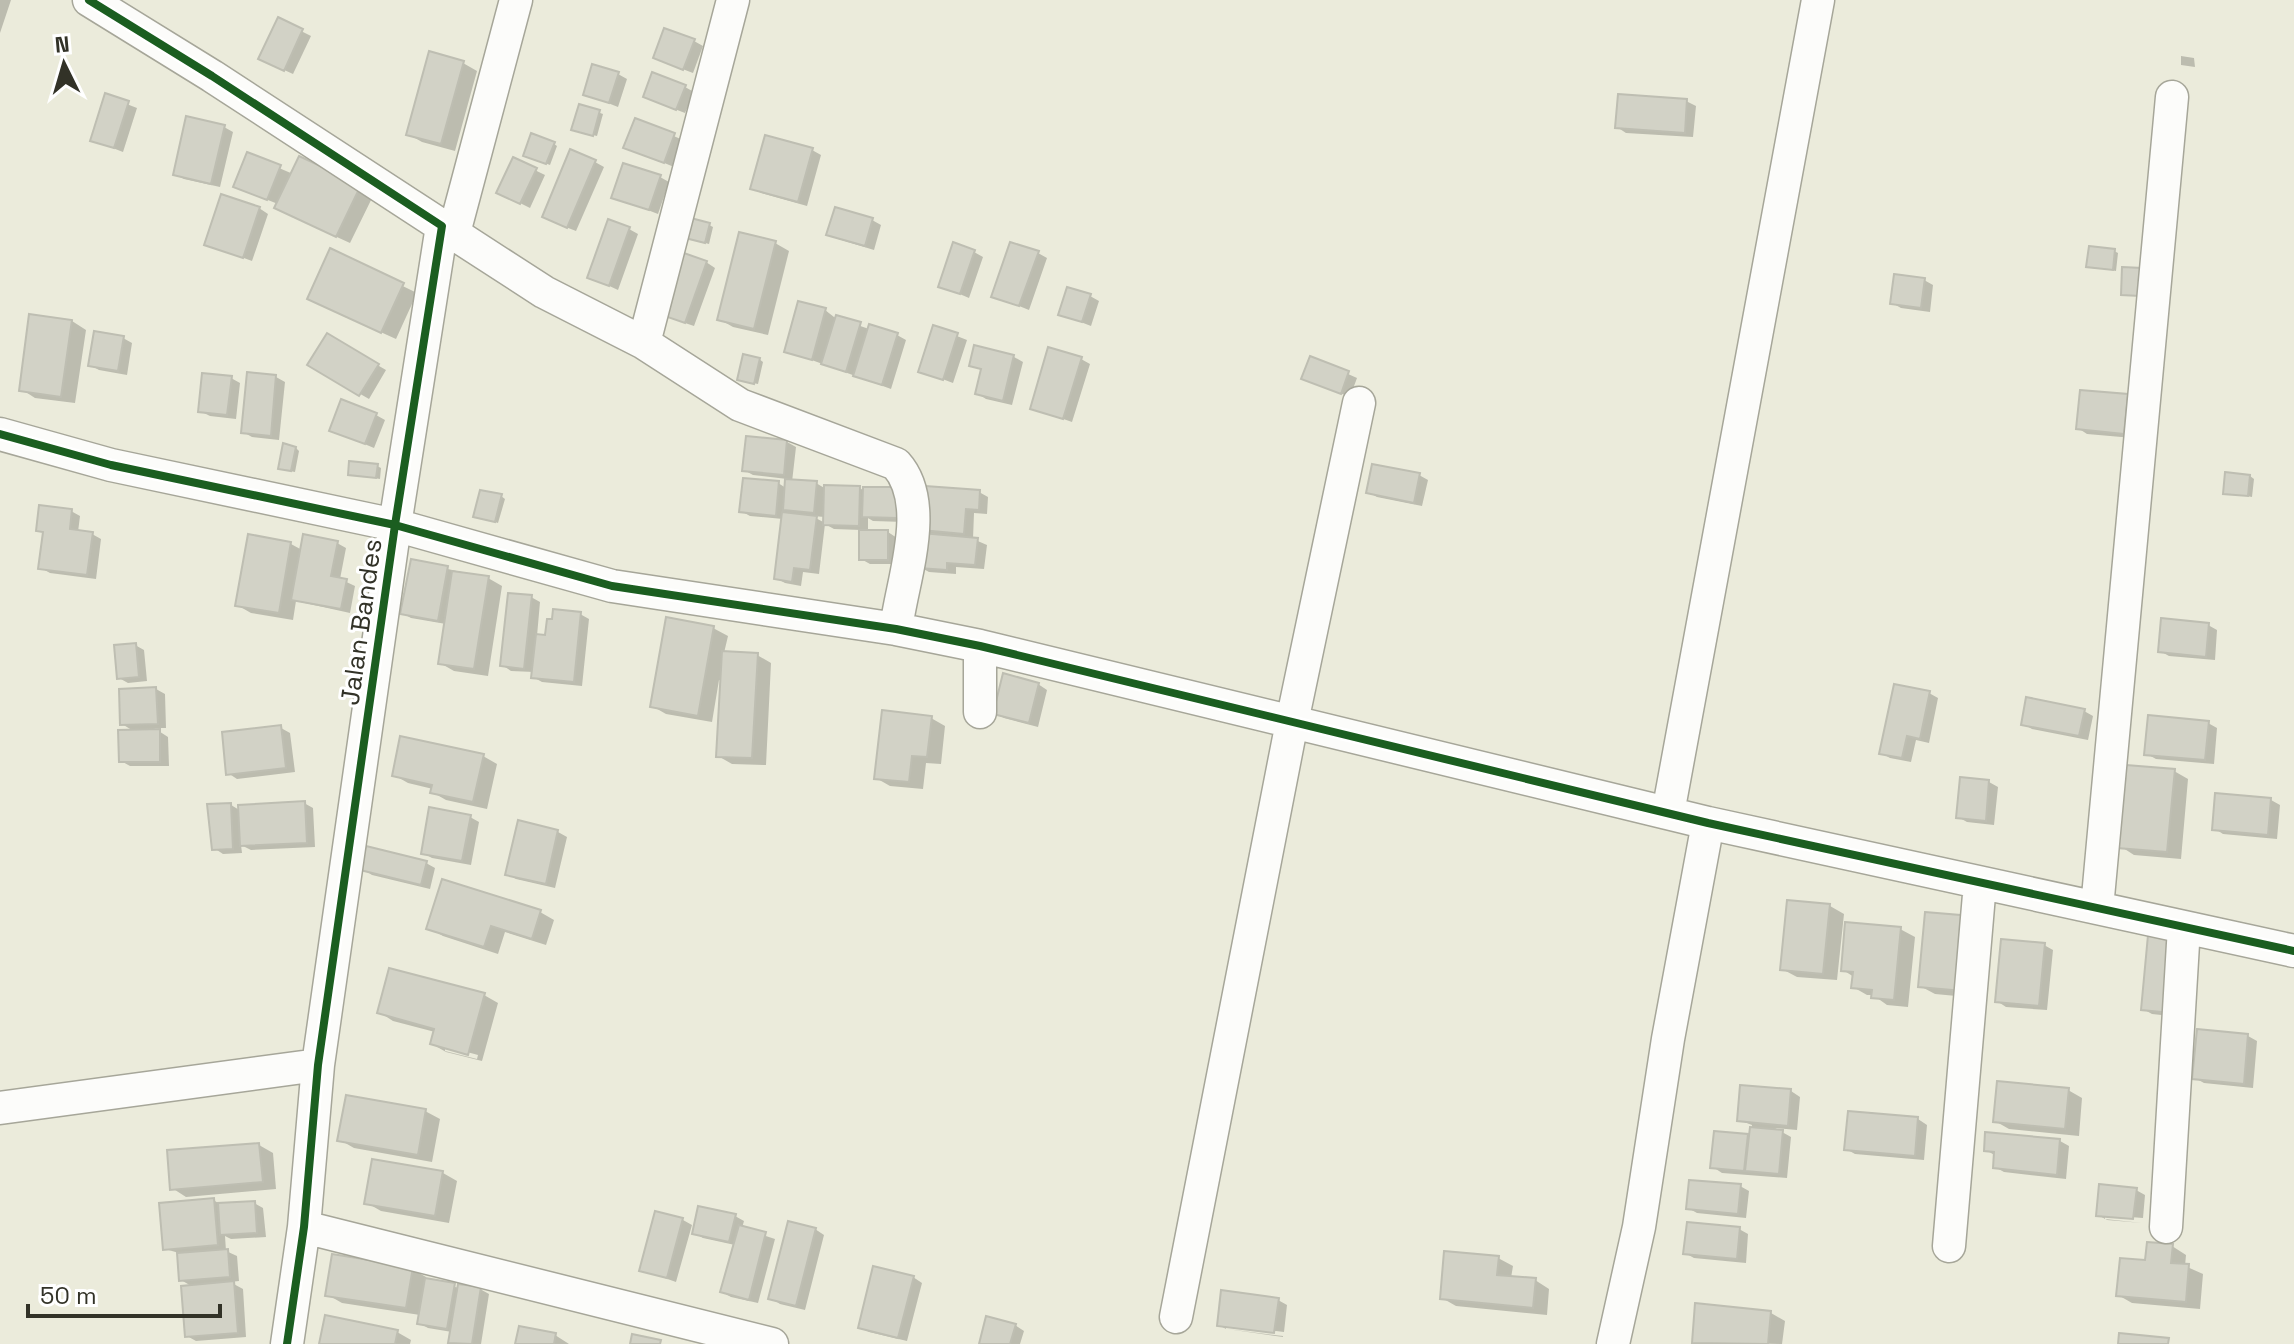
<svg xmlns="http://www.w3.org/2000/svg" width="2294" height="1344" font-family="'Space Grotesk',sans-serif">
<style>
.shadow{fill:#0003;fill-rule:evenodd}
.building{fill:#d2d2c6;stroke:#bebeb2;stroke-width:2}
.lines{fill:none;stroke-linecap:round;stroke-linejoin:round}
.minor-casing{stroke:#a6a699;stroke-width:35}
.minor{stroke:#fcfcfa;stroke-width:32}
.cycleway-casing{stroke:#fff;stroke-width:13}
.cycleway{stroke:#1b5e20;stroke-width:8}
.labels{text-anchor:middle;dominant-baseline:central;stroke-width:6;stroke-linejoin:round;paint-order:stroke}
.street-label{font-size:26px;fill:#323227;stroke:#fff}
</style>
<rect width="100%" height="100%" fill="#ebebdb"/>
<path class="shadow" d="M0,0h11l-11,33z
M279,20l32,16 -18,38 -24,-11z
M694,41l9,5 -10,27 -29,-11z
M2181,56l13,2 1,9 -14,-2z
M463,63l14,8 -22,80 -33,-9 -14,-8z
M618,74l9,5 -9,28 -33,-13z
M685,87l9,5 -9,21 -31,-12z
M106,96l31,12 -14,44 -31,-12z
M1686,101l10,5 -3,31 -67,-4 -9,-6z
M580,106l23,8 -6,22 -20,-5z
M636,120l47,20 -9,27 -48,-20z
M224,127l9,5 -13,55 -36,-8 -9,-5z
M554,144l3,2 -7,19 -21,-8z
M812,150l9,5 -14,51 -46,-13 -9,-5z
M249,155l44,19 81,20 -24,49 -59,-27 -13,-12 -33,-13z
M514,160l31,15 -15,33 -22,-11z
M595,162l9,5 -28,64 -23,-9z
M660,177l9,5 -11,32 -44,-17z
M259,208l9,6 -16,47 -46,-17z
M872,220l9,5 -7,25 -36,-11 -9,-5z
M709,225l4,2 -4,17 -26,-7z
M629,229l9,5 -20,56 -28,-13z
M775,243l14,8 -21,84 -35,-8 -14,-8z
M331,251l86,42 -21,46 -73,-33z
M2114,251l4,2 -2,18 -27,-5z
M974,252l9,5 -14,41 -28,-12z
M1038,253l9,5 -18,52 -35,-14z
M706,262l9,6 -21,58 -27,-9z
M1924,280l9,5 -3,27 -29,-4 -9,-5z
M1090,296l9,5 -8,25 -31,-12z
M825,310l9,7 35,12 28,6 9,5 -15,49 -104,-38z
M72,321l14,9 -11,73 -40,-5 -14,-9z
M934,327l33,13 -14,43 -32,-12z
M327,336l59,34 -17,29 -59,-34z
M123,338l9,5 -5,32 -28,-5 -9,-5z
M1014,357l9,5 -11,43 -26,-6 -9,-6 6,-22 -12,-6z
M1312,358l45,20 -7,19 -37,-14z
M759,359l4,3 -5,22 -15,-3z
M1081,359l9,5 -18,58 -40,-14z
M276,377l9,5 -6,58 -27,-3 -9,-5z
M231,378l9,5 -4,36 -26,-3 -10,-5z
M2128,396l9,5 -4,37 -46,-4 -9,-6z
M376,415l9,5 -11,28 -43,-18z
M787,442l9,5 -4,35 24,1 10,6 34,-1 45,34 -32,-1 -5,-3v14h20l9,6 -1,26h-26l-9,-5v-29l-27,-1 -9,-5 -6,50 -16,-2 -2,14 -16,-3 -9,-5 7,-59 -33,-3 -9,-5 37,-28 8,5 1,-9 -34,-4 -9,-5zM812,516l13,1v6z
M296,448l3,3 -4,21 -11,-2z
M377,466l4,2 -1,11 -30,-5z
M1419,475l9,5 -6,26 -45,-9 -9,-5z
M2250,476l4,3 -2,18 -27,-5z
M979,492l9,5 -1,17 -13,-1 -1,26 14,6 -3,24 -28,-2v7l-27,-2 -9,-5 15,-31 -11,-7z
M501,496l4,3 -7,24 -22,-7z
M71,511l9,5 -2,16 14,2 9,5 -5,40 -46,-6 -9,-5 4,-34 -7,-4z
M249,536l42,8 11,6 35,-7 9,5 -6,31 15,7 -5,27 -54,-12 -3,19 -42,-7 -14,-8z
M412,561l76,17 14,8 -14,90 -34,-5 -14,-8 6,-39 -35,-6 -9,-5z
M531,597l9,5 -3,34 9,1 34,-23 9,5 -7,67 -40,-4 -9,-5 1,-5 -23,-1 -9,-6z
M2208,625l9,5 -2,30 -46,-4 -9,-5z
M713,628l15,8 -4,17 33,2 14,8 -5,102 -34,-1 -14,-8 4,-75 -3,-1 -7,42 -46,-8 -14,-8z
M135,645l9,5 3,31 -19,2 -9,-5z
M1038,684l9,6 -9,37 -34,-9 -9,-5z
M156,689l9,5 1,34h-12l14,9 1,29h-39l-9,-5 14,-29 -13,-8z
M1929,693l9,5 -9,45 -13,-3 -5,22 -21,-4 -9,-5z
M2084,711l9,5 -5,24 -56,-11 -9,-5z
M931,718l14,8 -4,38 -15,-1 -3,26 -33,-3 -14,-8z
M2208,723l9,5 -3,36 -58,-5 -9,-5z
M281,728l9,5 5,39 -58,7 -9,-6z
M483,756l14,8 -10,45 -41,-9 -14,-8 1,-3 -25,-6 -14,-8z
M2174,771l14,8 -7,80 -47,-4 -14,-9z
M1989,782l9,5 -4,38 -27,-3 -9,-5z
M2271,800l9,5 -3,34 -54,-5 -9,-6z
M304,803l9,5 2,39 -64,3 -10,-5 1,8 -19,1 -9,-6 17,-43 10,6z
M470,817l9,5 -8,43 -39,-7 -9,-5z
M558,832l9,5 -12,51 -39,-9 -9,-5z
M426,863l9,5 -5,21 -58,-14 -9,-6z
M1830,906l14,8 -7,66 -40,-3 -15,-8z
M540,912l14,8 -8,25 -41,-13 -7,22 -55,-18 -14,-8z
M1927,914l51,84 -43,-4 -15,-8z
M1900,929l15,8 -7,70 -21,-2 -14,-10h-6l-14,-8 1,-10 -11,-7z
M2150,937l30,80 -28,-3 -9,-5z
M2044,945l9,5 -6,60 -41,-3 -9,-6z
M484,995l14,8 -16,58 -36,-9 -14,-8 3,-12 -42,-11 -14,-9zM445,1046l33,9 -1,4 -32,-8z
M2248,1036l9,5 -4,47 -49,-5 -9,-5z
M2068,1090l14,8 -3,38 -70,-7 -14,-8z
M1791,1091l9,6 -3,33 -22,-2 16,9 -4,41 -65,-5 -9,-6 3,-34 35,3 1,-11 -13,-5z
M425,1111l15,8 -8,43 -78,-14 -14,-8z
M1918,1119l9,6 -3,35 -69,-6 -9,-5z
M2060,1141l9,5 -3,33 -62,-7 -9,-5 1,-11 -10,-6z
M259,1145l14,8 3,36 -90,8 -14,-9z
M443,1173l14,8 -8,42 -68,-12 -14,-8z
M1740,1186l9,5 -3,27 -49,-5 -9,-5z
M2136,1190l9,5 -2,23 -38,-3v4l37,4 -35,-3 -9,-5z
M213,1200l9,5 32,-2 9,5 3,29 -35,2 -6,-3 1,15 11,5 2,25 -9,1 13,7 3,48 -50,4 -9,-5 6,-49 -12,-7 -2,-27 -14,-4z
M656,1213l27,7 9,5 -16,57 -34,-12z
M735,1216l9,5 -2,7 33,11 -17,64 -27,-6 -9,-5 13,-47 -32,-7 -9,-5z
M815,1229l9,6 -19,75 -25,-6 -9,-6z
M1739,1229l9,5 -2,29 -52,-5 -9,-5z
M2172,1246l14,9 -1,11 18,8 -3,35 -68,-6 -14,-8 29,-32z
M1498,1258l15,8 -2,12 24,2 14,9 -2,26 -91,-9 -14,-8z
M412,1269l14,8v3l33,8 21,1 9,5 -8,50h-27l-3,-2 1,-10 -24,-4 -9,-5 1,-8 -78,-12 -14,-8z
M913,1277l9,6 -15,58 -38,-9 -9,-5z
M1278,1300l9,5 -3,27 -58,-7v4l-7,-4z
M1771,1313l14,8 -3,23 -88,-2z
M1015,1325l9,6 -4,13h-39z
M1227,1329l56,7v1z
M397,1332l14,8 -1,4h-89z
M555,1335l14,9h-52z"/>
<path class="building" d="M278,17l25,12 -19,42 -26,-12z
M664,28l31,11 -12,31 -30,-12z
M429,51l35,10 -23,83 -35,-9z
M592,64l27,8 -10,31 -26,-8z
M652,72l34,13 -10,25 -33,-13z
M105,93l24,8 -15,47 -24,-7z
M1618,94l69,5 -2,34 -70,-5z
M579,104l21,6 -7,26 -22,-6z
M186,116l39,9 -14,59 -38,-9z
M635,118l40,15 -11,30 -41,-15z
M531,133l24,9 -9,22 -23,-8z
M765,135l48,13 -15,54 -48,-13z
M570,149l26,11 -29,68 -25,-11z
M247,152l34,13 -14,35 -34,-13z
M299,156l62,29 -25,52 -62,-29z
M513,157l24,11 -17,36 -24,-11z
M623,163l38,12 -12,35 -38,-12z
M221,194l39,13 -17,51 -39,-13z
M835,207l38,11 -8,28 -39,-11z
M683,216l27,7 -5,20 -28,-7z
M608,219l22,8 -21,59 -22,-8z
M739,232l37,9 -22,88 -37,-9z
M953,242l22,8 -15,44 -22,-7z
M1010,242l29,9 -20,55 -28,-9z
M2089,246l26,3 -2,21 -27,-3z
M330,248l74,35 -23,50 -74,-34z
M678,251l29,10 -22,62 -29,-10z
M2122,267l20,1 -2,28 -19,-1z
M1894,274l31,4 -4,30 -31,-4z
M1067,287l24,7 -9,28 -24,-7z
M798,301l28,7 -14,52 -28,-8z
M29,314l43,6 -11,77 -42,-6z
M836,315l25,7 -15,50 -25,-8z
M869,324l29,9 -16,52 -29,-9z
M933,325l25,8 -15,47 -25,-8z
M94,331l30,5 -6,35 -30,-5z
M327,333l52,31 -20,32 -52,-31z
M974,345l40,10 -11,46 -28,-7 6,-25 -12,-3z
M1048,347l34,10 -19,62 -33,-10z
M743,354l17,4 -6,26 -17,-4z
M1310,356l39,15 -8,23 -40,-15z
M247,372l29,3 -5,61 -30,-3z
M202,373l30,3 -5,39 -29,-3z
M2080,390l48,4 -4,40 -48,-5z
M341,399l36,14 -12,31 -36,-13z
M746,436l41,4 -3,35 -42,-4z
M283,443l13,4 -5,24 -13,-2z
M349,461l29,3 -2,14 -28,-3z
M1372,464l48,9 -6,30 -48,-10z
M2225,472l25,3 -2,21 -25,-2z
M743,478l36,3 -3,35 -37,-4z
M785,479l32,2 -3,32 -31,-3z
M824,485l36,1 -1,40 -36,-1z
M925,486l55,4 -1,20 -13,-1 -2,25 -43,-4z
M863,487h35l-1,31 -35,-1z
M480,490l22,4 -7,28 -22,-5z
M39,505l33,4 -2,20 23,3 -6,43 -49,-6 5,-37 -7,-1z
M782,512l35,4 -7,54 -16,-2 -2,14 -18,-3z
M859,530h29v30h-29z
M921,533l57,5 -3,27 -28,-2v7l-29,-2z
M248,534l43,8 -12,71 -44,-7z
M303,534l35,7 -7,35 16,3 -6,30 -50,-9z
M411,559l37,7 -10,55 -38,-7z
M452,571l37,5 -15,93 -36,-5z
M508,593l24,2 -8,74 -24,-3z
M553,609l28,3 -7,70 -43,-4 5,-44 9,1 2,-16h5z
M666,617l48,9 -16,90 -48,-9z
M2161,618l48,5 -3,34 -48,-5z
M136,643l3,34 -22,2 -3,-34z
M722,651l36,2 -6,105 -36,-1z
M1003,673l36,10 -10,40 -36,-9z
M1894,684l36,7 -10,48 -13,-3 -5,22 -23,-4z
M156,687l2,37 -38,1 -1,-36z
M2026,697l59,12 -6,27 -58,-11z
M882,710l50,6 -5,41 -15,-1 -3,26 -35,-3z
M2148,715l61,6 -4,39 -61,-5z
M281,725l5,43 -60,7 -4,-43z
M160,729v33h-41l-1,-32z
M400,736l84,18 -11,48 -43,-9 2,-8 -40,-9z
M2126,765l49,4 -8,83 -50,-4z
M1960,777l29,3 -3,41 -30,-3z
M2215,793l56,5 -3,37 -56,-5z
M305,801l2,42 -67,3 -2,-41z
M231,803l2,46 -21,1 -5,-46z
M429,807l42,8 -9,46 -41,-7z
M518,820l40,10 -12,54 -41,-9z
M366,846l61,15 -6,24 -61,-15z
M442,879l99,31 -9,29 -41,-13 -7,21 -58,-18z
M1787,900l43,4 -7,70 -43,-4z
M1925,912l47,4 -8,75 -46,-4z
M1845,922l56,5 -7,73 -23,-2 1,-8 -21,-2 2,-16 -12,-1z
M2148,935l31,2 -7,76 -31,-3z
M2001,939l44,4 -6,63 -44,-4z
M389,968l96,25 -17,62 -38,-11 4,-15 -57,-16z
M2197,1029l51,5 -4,50 -52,-5z
M1997,1081l72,7 -4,41 -72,-7z
M1740,1085l51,4 -3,37 -51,-5z
M346,1095l80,14 -8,46 -81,-14z
M1848,1111l70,6 -3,39 -71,-6z
M1750,1127l33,3 -4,44 -34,-3z
M1714,1131l34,3 -4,37 -34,-3z
M1985,1132l75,7 -3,36 -64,-7 1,-16 -10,-1z
M259,1143l4,39 -93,8 -3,-40z
M372,1159l71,12 -8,45 -71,-12z
M1689,1180l52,4 -3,30 -52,-5z
M2099,1184l38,4 -4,31 -37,-3z
M214,1198l4,47 -55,5 -4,-47z
M255,1201l2,32 -37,2 -2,-32z
M698,1206l38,8 -7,28 -37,-8z
M655,1211l28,7 -16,60 -28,-7z
M788,1221l28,7 -20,78 -28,-7z
M1687,1222l53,5 -3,32 -54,-5z
M739,1225l27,7 -17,68 -29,-8z
M2147,1242l26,2 -2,19 18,1 -3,38 -70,-6 4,-38 25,2z
M228,1249l2,28 -51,4 -2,-28z
M1444,1251l55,5 -2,19 39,3 -3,30 -93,-9z
M332,1254l81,13 -7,41 -81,-12z
M873,1266l41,10 -16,62 -40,-10z
M425,1278l30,5 -8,46 -30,-5z
M234,1281l4,52 -53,4 -4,-51z
M458,1284l23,3 -9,57 -24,-1z
M1221,1290l58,8 -5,35 -57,-7z
M1695,1303l76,8 -3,33 -76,-1z
M325,1315l73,15 -3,14h-76z
M986,1316l30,8 -6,20h-31z
M519,1326l37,7 -2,11h-39z
M2119,1333l50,5 -1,6h-50z
M632,1334l29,6 -1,4h-30z"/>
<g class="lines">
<defs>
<path id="minor" d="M89,0l123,76 230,150 -47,299 -77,540 -14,162 -17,117
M442,226l102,66 100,51 96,62 156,59c36,40 6,116 0,165
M454,233l62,-233
M644,343l89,-343
M0,434l111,31 284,60 217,61 284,43 84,17 728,177 586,128
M980,646v66
M1668,813l150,-813
M2097,908l75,-811
M0,1108l318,-43
M304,1227l468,117
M2166,1227l18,-300
M1949,1246l31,-363
M1176,1317l116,-595 67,-319
M1613,1344l26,-117 29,-188 40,-216"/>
</defs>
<use href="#minor" class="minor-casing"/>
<use href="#minor" class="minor"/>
<defs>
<path id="cycleway" d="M89,0l123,76 230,150 -47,299 -77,540 -14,162 -17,117
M0,434l111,31 284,60 217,61 284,43 84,17 728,177 586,128"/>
</defs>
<use href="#cycleway" class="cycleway-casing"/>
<use href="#cycleway" class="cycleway"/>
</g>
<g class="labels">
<g class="street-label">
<text transform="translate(361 622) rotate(-82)">Jalan Bandes</text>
</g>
</g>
<g transform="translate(64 64) rotate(355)" stroke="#ffffff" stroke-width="6" paint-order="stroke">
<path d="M0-6L14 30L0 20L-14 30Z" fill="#323227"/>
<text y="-12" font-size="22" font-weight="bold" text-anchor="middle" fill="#323227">N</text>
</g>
<path d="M28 1304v12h192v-12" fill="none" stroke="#323227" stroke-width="4"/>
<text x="40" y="1304" font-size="24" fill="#323227" stroke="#ffffff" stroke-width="6" paint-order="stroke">50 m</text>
</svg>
